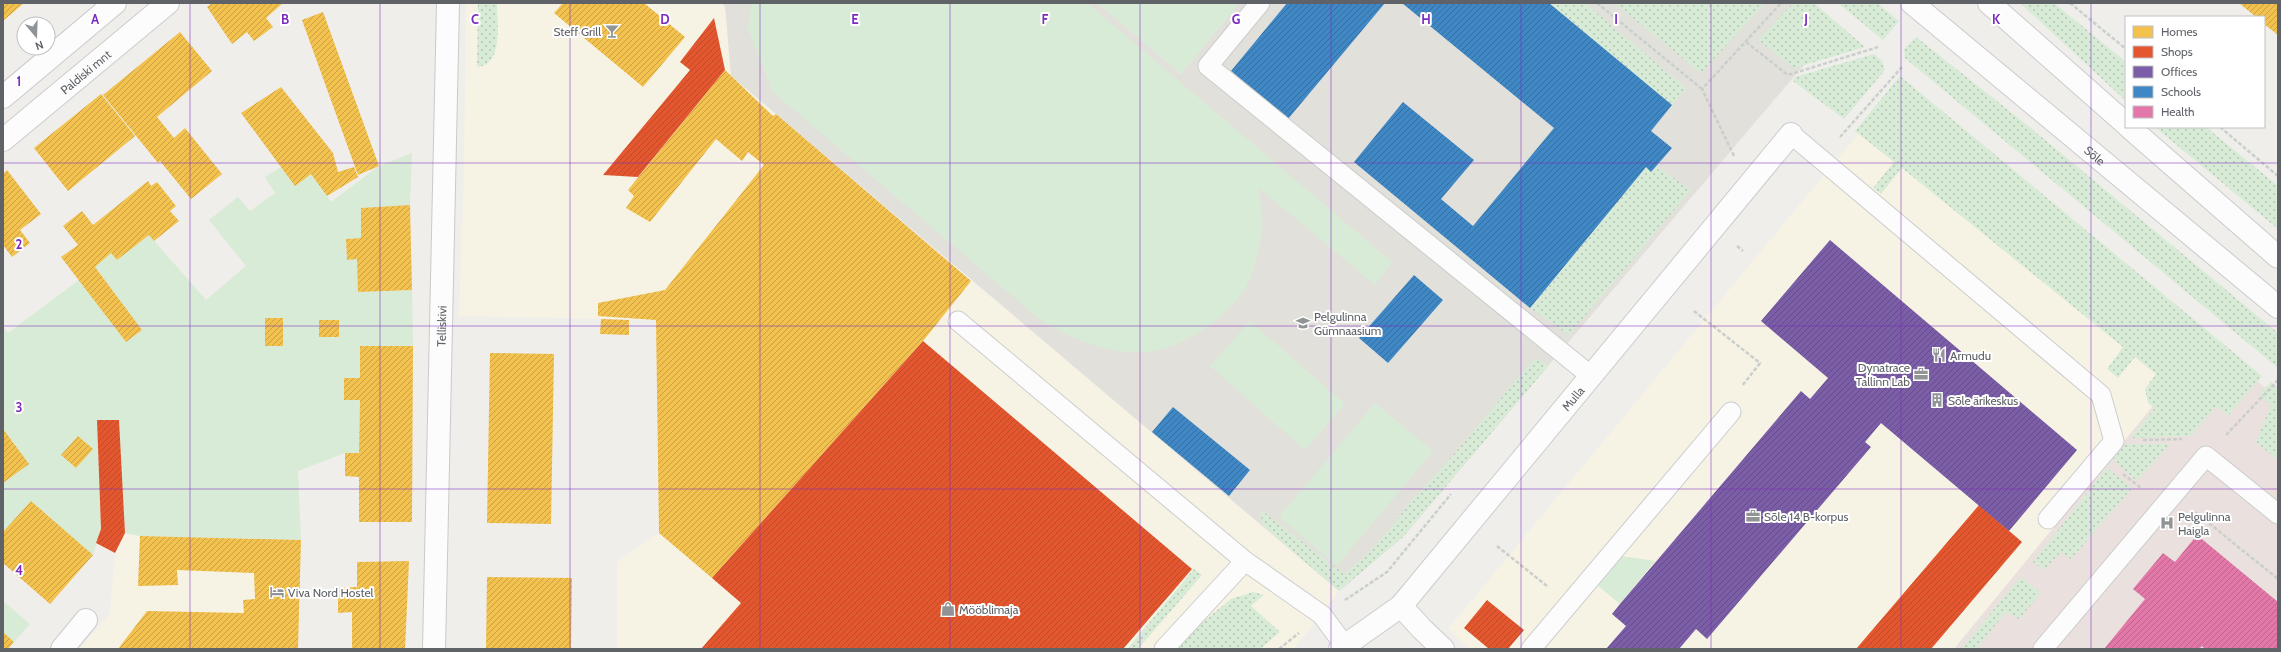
<svg xmlns="http://www.w3.org/2000/svg" width="2281" height="652" font-family="Cabin,sans-serif">
<style>
.commercial{fill:#f7f3e4}
.education{fill:#e2e0da}
.medical{fill:#eae0de}
.grass{fill:url(#grass-dots)}
.green{fill:#d8ebd6;fill-rule:evenodd}
.homes{fill:url(#homes-hatch)}
.shops{fill:url(#shops-hatch)}
.offices{fill:url(#offices-hatch)}
.schools{fill:url(#schools-hatch)}
.health{fill:url(#health-hatch)}
.lines{fill:none;stroke-linecap:round;stroke-linejoin:round}
.lane-casing{stroke:#cbcccc;stroke-width:21}
.street-casing{stroke:#cbcccc;stroke-width:24}
.secondary-casing{stroke:#cacacb;stroke-width:24}
.path{stroke:#cacfcc;stroke-width:2.5;stroke-dasharray:4 2;stroke-linecap:butt}
.lane{stroke:#fdfcfc;stroke-width:19}
.street{stroke:#fdfcfc;stroke-width:22}
.secondary{stroke:#fdfcfc;stroke-width:22}
.grid{fill:none;stroke:#7b2cbf;stroke-width:1;stroke-opacity:0.55}
.labels{text-anchor:middle;dominant-baseline:central;stroke-width:4;stroke-linejoin:round;paint-order:stroke}
.poi-label{font-size:12px;fill:#5f6368;stroke:#fff;text-anchor:start}
.street-label{font-size:12px;fill:#5f6368;stroke:#fff}
.grid-label{font-size:13px;text-anchor:middle;font-weight:bold;fill:#7b2cbf;stroke:#fff;stroke-width:4;stroke-linejoin:round;paint-order:stroke}
</style>
<defs>
<pattern id="grass-dots" width="8" height="8" patternUnits="userSpaceOnUse"><rect width="8" height="8" fill="#d8ebd6"/><path d="M2 2h.1M6 6h.1" fill="none" stroke="#b2c2b1" stroke-width="1.8" stroke-linecap="round"/></pattern>
<pattern id="homes-hatch" width="6" height="6" patternUnits="userSpaceOnUse"><rect width="6" height="6" fill="#f2c14e"/><path d="M-1 1l2-2M0 6l6-6M5 7l2-2" fill="none" stroke="#c7a045"/></pattern>
<pattern id="shops-hatch" width="6" height="6" patternUnits="userSpaceOnUse"><rect width="6" height="6" fill="#e4572e"/><path d="M-1 1l2-2M0 6l6-6M5 7l2-2" fill="none" stroke="#bc4c2b"/></pattern>
<pattern id="offices-hatch" width="6" height="6" patternUnits="userSpaceOnUse"><rect width="6" height="6" fill="#7b5ea7"/><path d="M-1 1l2-2M0 6l6-6M5 7l2-2" fill="none" stroke="#634e85"/></pattern>
<pattern id="schools-hatch" width="6" height="6" patternUnits="userSpaceOnUse"><rect width="6" height="6" fill="#3f88c5"/><path d="M-1 1l2-2M0 6l6-6M5 7l2-2" fill="none" stroke="#366e9c"/></pattern>
<pattern id="health-hatch" width="6" height="6" patternUnits="userSpaceOnUse"><rect width="6" height="6" fill="#e377a8"/><path d="M-1 1l2-2M0 6l6-6M5 7l2-2" fill="none" stroke="#bb658d"/></pattern>
</defs>
<rect width="100%" height="100%" fill="#efeeea"/>
<path class="commercial" d="M466,3h255l114,162 504,426 -45,58h-677v-88l42,-28 -3,-213 -197,-4 5,-143z
M1898,86l309,254 -253,309h-485l-21,-20z
M125,533l15,3 161,4 -3,109h-219l31,-35 5,-61z"/>
<path class="education" d="M721,3h377l83,71 58,-71h570l28,23 -434,511 -64,54 -608,-515 -6,-70z"/>
<path class="medical" d="M2207,340l71,58v251h-324z"/>
<path class="grass" d="M478,3h19c0,20 7,62 -20,64z
M1549,3h36l101,85 -14,17z
M1614,3h151l-64,70z
M1793,3h21l51,44 -71,21 -36,-28z
M1838,3h39l22,18 -16,19z
M2020,3h34l72,59v39z
M1916,37l111,88 251,208v35l-373,-310 -1,-9z
M1874,54l8,7 3,9 -41,49 -51,-38 2,-4z
M1900,76l362,300 -34,40 -12,-10 -25,30 -60,2 24,-30 -7,-5 -3,-14 11,-15 -21,-17 -17,21 -11,-9 16,-22 -221,-179 -21,26 -8,-6 21,-26 -39,-31z
M2155,127h51l72,59v43z
M1657,166l34,24 -122,145 -39,-27 116,-141 5,5z
M1535,358l14,7 -146,172 -64,54 -77,-66 -1,-15 83,64 21,-17 24,-27 25,-32 41,-45z
M2271,382l7,6v72l-22,-18 15,-37 -13,-10z
M2125,444h45l-33,37 -24,-21z
M2107,468l25,20 -61,71 -10,-7 -17,18 -11,-8z
M1194,569l8,6 -64,74h-11z
M2021,577l20,16 -22,26 -13,-7 -30,37h-15z
M1253,592l11,3 -13,11 29,26 -20,17h-82l21,-24 32,-26z"/>
<path class="green" d="M751,3h336l305,259 -17,23 -116,-97c0,12 4,25 3,37 -1,17 -6,40 -13,56 -16,34 -67,69 -104,71 -39,2 -68,-12 -101,-29l-271,-231 -25,-63z
M1098,3h141l-58,71z
M412,153l-2,52 -49,3v30l-15,1 1,21 10,-1 2,33 53,-2 1,56h-53v32h-16v22h16l-1,53h-14l-47,18 3,69 -161,-4 -15,-3 -7,-113h-21l4,109 -8,26 -62,-54 -28,31v-205l5,6 71,-53 47,62 16,-12 -47,-63 16,-14 6,7 32,-25 57,65 40,-34 -37,-46 29,-23 12,14 25,-18 -10,-16 16,-10 30,7 20,28 48,-36zM265,318h18v28h-18zM92,449l-16,19 -14,-13z
M1250,321l95,83 -40,46 -95,-84z
M1375,403l58,48 -96,115 -58,-49z
M1622,556l33,5 -35,43 -23,-19z
M3,601l27,23 -16,18 -11,-10z"/>
<path class="homes" d="M3,3h21l-21,18z
M212,3h71l-17,15 7,9 -19,14 -7,-9 -15,12 -25,-37z
M563,3h81l41,34 -42,50 -89,-74z
M2239,3h39v32l-14,-11v-7h-8z
M323,12l56,154 -21,9 -56,-155z
M180,32l32,39 -55,46 17,21 11,-10 37,46 -31,25 -31,-38 -2,2 -55,-68z
M725,70l48,46 3,-2 195,167 -48,60 -211,237 -53,-45 -3,-213 -58,-4v-13l67,-13 99,-125 -16,-13 -6,9 -26,-22 -66,83 -24,-14 8,-12 -6,-6z
M281,87l52,66 5,19 16,-5 4,10 -31,19 -16,-22 -16,12 -54,-73z
M101,94l34,42 -67,55 -34,-43z
M7,170l34,44 -21,16 10,13 -18,14 -9,-12v-71z
M148,181l3,5 6,-4 19,24 -6,5 9,10 -25,20 -5,-6 -32,25 -6,-7 -16,14 47,63 -16,12 -65,-85 17,-12 -15,-19 19,-15 11,14z
M410,205l2,85 -54,2 -1,-33 -10,1 -1,-21 15,-1v-30z
M265,318h18v28h-18z
M601,319l28,1v15l-29,-1z
M319,320h20v17h-20z
M360,346h53l-1,176h-53v-45l-14,-1v-23h14l1,-53h-16v-22h16z
M490,353l64,1 -3,170 -64,-1z
M3,429l26,35 -26,19z
M78,436l15,13 -17,19 -15,-13z
M31,501l62,54 -43,49 -47,-41v-31z
M140,536l161,4 -3,109h-180l29,-38 97,2 -1,-13 12,-1 -1,-26 -77,-3 1,15 -40,1z
M409,561l-4,88h-53v-37l-14,1v-25l19,-1v-25z
M487,577l85,1 -1,71h-85z
M3,632l11,10 -6,7h-5z"/>
<path class="shops" d="M714,18l11,52 -87,107 -35,-2 87,-105 -10,-8z
M923,341l269,228 -69,80h-422l40,-46 -29,-25z
M97,420h22l6,113 -10,20 -19,-10 5,-14z
M1979,505l43,37 -91,107h-75z
M1487,600l37,30 -16,19h-19l-25,-21z"/>
<path class="offices" d="M1830,240l247,210 -68,81 -128,-108 -16,19 6,5 -164,192 -11,-10 -17,20h-73l20,-23 -14,-12 8,-10 181,-213 9,8 18,-21 -67,-57z"/>
<path class="schools" d="M1287,3h98l-97,116 -57,-48z
M1402,3h147l123,102 -21,26 21,17 -21,24 -5,-5 -116,141 -176,-146 49,-60 71,58 -33,39 32,27 81,-98z
M1414,275l29,25 -55,63 -29,-25z
M1173,407l77,63 -21,26 -77,-64z"/>
<path class="health" d="M2197,535l81,67v47h-73l-3,-3 -3,3h-95l41,-50 -12,-10 30,-36 12,9z"/>
<g class="lines">
<defs>
<path id="lane" d="M1260,3l-52,63 383,310
M1791,134l310,261 13,46 -66,78
M958,321l287,240 77,54 23,31
M1164,649l81,-88
M1531,649l200,-237
M2043,649l163,-193 72,58"/>
<g id="street">
<path id="s1" d="M3,140l165,-137"/>
<path d="M1401,606l21,23 21,20"/>
<path d="M62,649l24,-29"/>
<path id="s2" d="M1340,649l61,-43 390,-472"/>
</g>
<g id="secondary">
<path id="s3" d="M1912,3l366,304"/>
<path d="M1989,3l137,121"/>
<path d="M3,97l112,-94"/>
<path d="M2129,127l149,130"/>
<path id="s4" d="M434,649l14,-646"/>
</g>
</defs>
<use href="#lane" class="lane-casing"/>
<use href="#street" class="street-casing"/>
<use href="#secondary" class="secondary-casing"/>
<path class="path" d="M1597,3l105,86
M2070,3l56,46
M1746,42l42,33 90,-28
M2220,127l58,49
M1840,137l62,-70
M1734,156l-32,-67 79,-86
M1737,246l6,5
M1694,311l66,52 -18,23
M2226,435l52,-55
M2143,440l39,-1
M2123,474l18,14
M2195,512l83,67
M1497,546l50,40
M1345,600l42,-28 64,-78
M1279,649l20,-16"/>
<use href="#lane" class="lane"/>
<use href="#street" class="street"/>
<use href="#secondary" class="secondary"/>
</g>
<path class="grid" d="M190,3v646M380,3v646M570,3v646M760,3v646M950,3v646M1140,3v646M1331,3v646M1521,3v646M1711,3v646M1901,3v646M2091,3v646M3,163h2275M3,326h2275M3,489h2275"/>
<defs>
<symbol id="bar-bare" viewBox="-9 -9 18 18"><path d="M-6-5H6L.8 .8V4.5H3.5V6h-7V4.5H-.8V.8Z" fill="#919496" stroke="#fff" stroke-width="2.5" paint-order="stroke"/></symbol>
<symbol id="school-bare" viewBox="-9 -9 18 18"><path d="M0-5L7-2L0 1L-7-2ZM-4 1L0 2.5L4 1V4Q0 6-4 4Z" fill="#919496" stroke="#fff" stroke-width="2.5" paint-order="stroke"/></symbol>
<symbol id="restaurant-bare" viewBox="-9 -9 18 18"><path d="M-5-6h1v4h1v-4h1v4h1v-4h1v5L-1.5 .5V6h-2V.5L-5-1ZM5-6V6H3V1.5H1.5Q1.5-4 5-6Z" fill="#919496" stroke="#fff" stroke-width="2.5" paint-order="stroke"/></symbol>
<symbol id="office-bare" viewBox="-9 -9 18 18"><path d="M-6-3h4V-5.5h4V-3h4V5H-6ZM-1-4.5V-3h2v-1.5ZM-6 0V1H6V0Z" fill="#919496" stroke="#fff" stroke-width="2.5" paint-order="stroke"/></symbol>
<symbol id="building-bare" viewBox="-9 -9 18 18"><path d="M-4-6H4V6H1V3H-1V6H-4ZM-2.5-4.3h1.7v1.8h-1.7ZM.8-4.3h1.7v1.8H.8ZM-2.5-1h1.7V.8h-1.7ZM.8-1h1.7V.8H.8Z" fill="#919496" stroke="#fff" stroke-width="2.5" paint-order="stroke"/></symbol>
<symbol id="hospital-bare" viewBox="-9 -9 18 18"><path d="M-5-5h3v3.5h4V-5h3V5h-3V1.5h-4V5h-3Z" fill="#919496" stroke="#fff" stroke-width="2.5" paint-order="stroke"/></symbol>
<symbol id="hotel-bare" viewBox="-9 -9 18 18"><path d="M-6-4.5h1.5V1H6V5H4.5V3h-9V5H-6ZM-4 0a1.8 1.8 0 1 1 3.6 0ZM.5 0V-2.5h3Q6-2.5 6 0Z" fill="#919496" stroke="#fff" stroke-width="2.5" paint-order="stroke"/></symbol>
<symbol id="shop-bare" viewBox="-9 -9 18 18"><path d="M-5-2.5h2.3a2.7 3.5 0 0 1 5.4 0H5L5.5 6h-11ZM-1.5-2.5h3a1.5 2.3 0 0 0-3 0Z" fill="#919496" stroke="#fff" stroke-width="2.5" paint-order="stroke"/></symbol>
</defs>
<g fill-rule="evenodd">
<use href="#bar-bare" x="602" y="21" width="20" height="20"/>
<use href="#school-bare" x="1293" y="313" width="20" height="20"/>
<use href="#restaurant-bare" x="1929" y="345" width="20" height="20"/>
<use href="#office-bare" x="1911" y="364" width="20" height="20"/>
<use href="#building-bare" x="1927" y="390" width="20" height="20"/>
<use href="#office-bare" x="1743" y="506" width="20" height="20"/>
<use href="#hospital-bare" x="2157" y="513" width="20" height="20"/>
<use href="#hotel-bare" x="267" y="582" width="20" height="20"/>
<use href="#shop-bare" x="938" y="599" width="20" height="20"/>
</g>
<g class="labels">
<g class="poi-label">
<text x="601" y="31" text-anchor="end">Steff Grill</text>
<text x="1314" y="316">Pelgulinna<tspan x="1314" dy="14">Gümnaasium</tspan></text>
<text x="1950" y="355">Armudu</text>
<text x="1910" y="367" text-anchor="end">Dynatrace<tspan x="1910" dy="14">Tallinn Lab</tspan></text>
<text x="1948" y="400">Sõle ärikeskus</text>
<text x="1764" y="516">Sõle 14 B-korpus</text>
<text x="2178" y="516">Pelgulinna<tspan x="2178" dy="14">Haigla</tspan></text>
<text x="288" y="592">Viva Nord Hostel</text>
<text x="959" y="609">Mööblimaja</text>
</g>
<g class="street-label">
<text stroke="none"><textPath href="#s1" startOffset="107">Paldiski mnt</textPath></text>
<text stroke="none"><textPath href="#s3" startOffset="238">Sõle</textPath></text>
<text stroke="none"><textPath href="#s4" startOffset="323">Telliskivi</textPath></text>
<text stroke="none"><textPath href="#s2" startOffset="344">Mulla</textPath></text>
</g>
</g>
<g class="grid-label">
<text x="95" y="24">A</text>
<text x="285" y="24">B</text>
<text x="475" y="24">C</text>
<text x="665" y="24">D</text>
<text x="855" y="24">E</text>
<text x="1045" y="24">F</text>
<text x="1236" y="24">G</text>
<text x="1426" y="24">H</text>
<text x="1616" y="24">I</text>
<text x="1806" y="24">J</text>
<text x="1996" y="24">K</text>
<text x="19" y="86">1</text>
<text x="19" y="249">2</text>
<text x="19" y="412">3</text>
<text x="19" y="575">4</text>
</g>
<rect width="2281" height="652" fill="none" stroke="#5f6368" stroke-width="8"/>
<rect x="2125" y="16" width="140" height="112" fill="#ffffff" stroke="#bfc1c3"/>
<rect x="2133" y="26" width="20" height="12" fill="#f2c14e" stroke="#bfc1c3"/>
<text x="2161" y="36" font-size="12" fill="#5f6368">Homes</text>
<rect x="2133" y="46" width="20" height="12" fill="#e4572e" stroke="#bfc1c3"/>
<text x="2161" y="56" font-size="12" fill="#5f6368">Shops</text>
<rect x="2133" y="66" width="20" height="12" fill="#7b5ea7" stroke="#bfc1c3"/>
<text x="2161" y="76" font-size="12" fill="#5f6368">Offices</text>
<rect x="2133" y="86" width="20" height="12" fill="#3f88c5" stroke="#bfc1c3"/>
<text x="2161" y="96" font-size="12" fill="#5f6368">Schools</text>
<rect x="2133" y="106" width="20" height="12" fill="#e377a8" stroke="#bfc1c3"/>
<text x="2161" y="116" font-size="12" fill="#5f6368">Health</text>
<g transform="translate(36 36) rotate(161)"><circle r="19" fill="#ffffff" stroke="#bfc1c3"/>
<path d="M0-3L7 15L0 10L-7 15Z" fill="#919496"/>
<text y="-6" font-size="11" font-weight="bold" text-anchor="middle" fill="#5f6368">N</text>
</g>
</svg>
